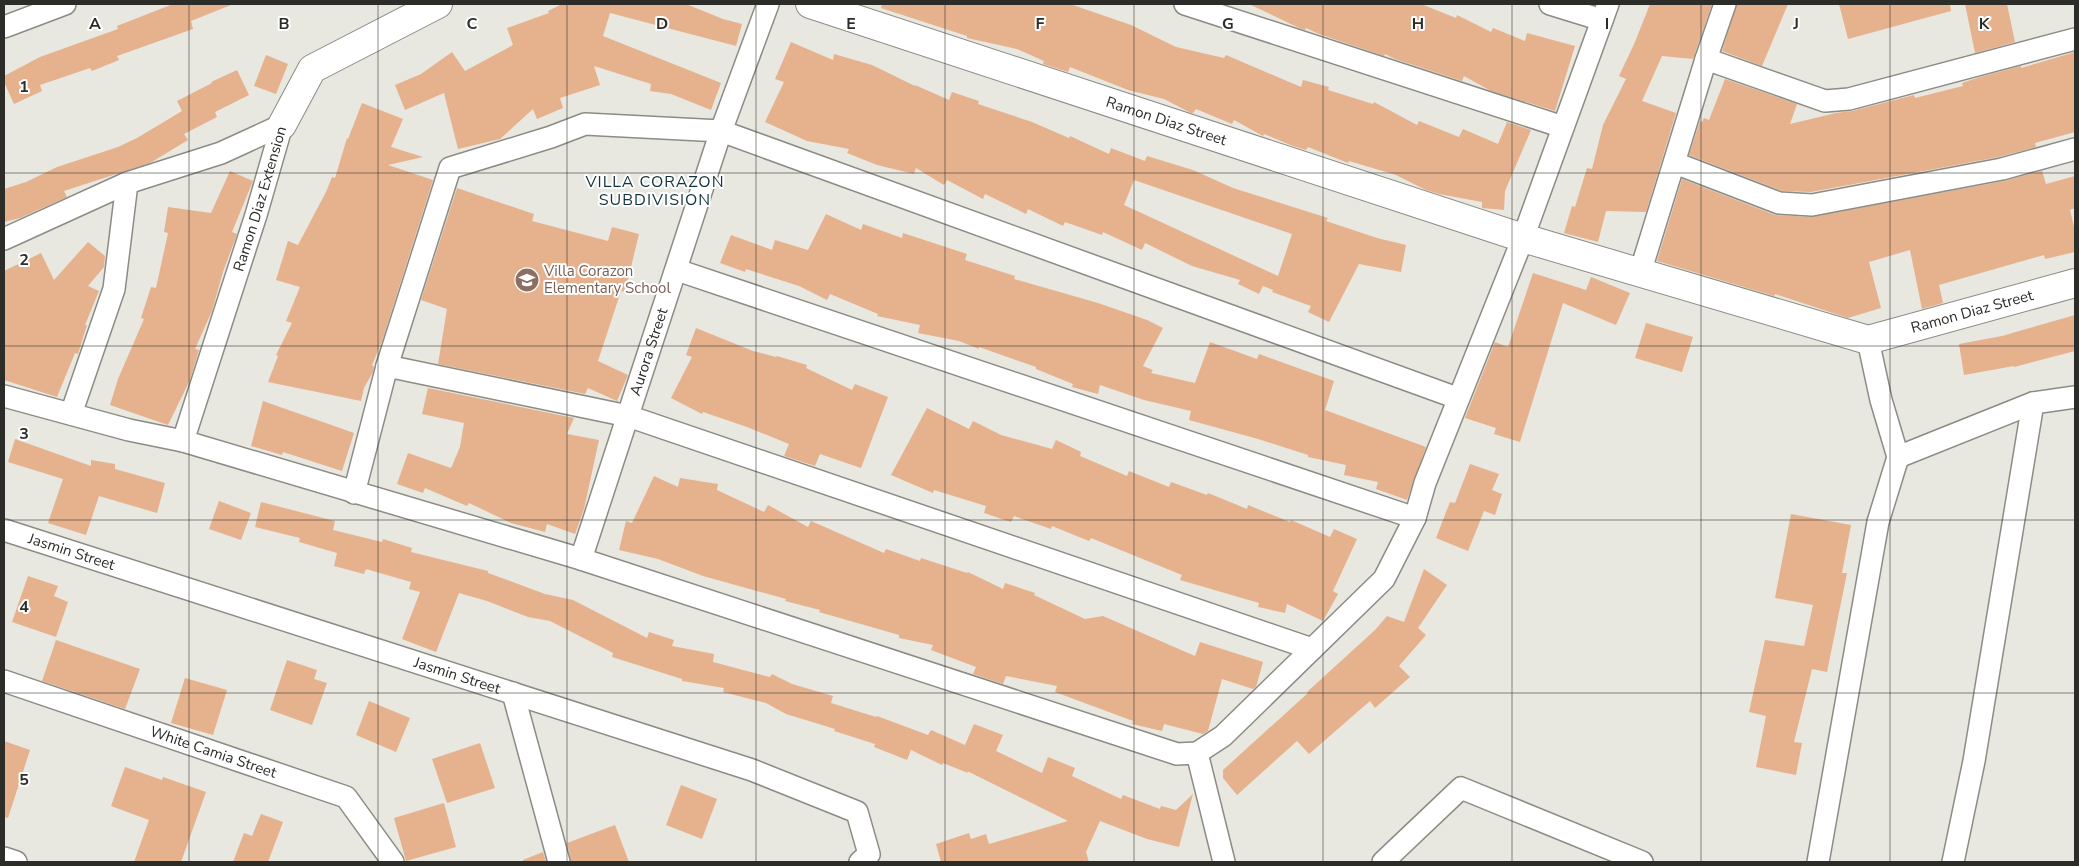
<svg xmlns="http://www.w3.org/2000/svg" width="2079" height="866" font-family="'Nunito Sans',sans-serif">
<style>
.building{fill:#e5b28d;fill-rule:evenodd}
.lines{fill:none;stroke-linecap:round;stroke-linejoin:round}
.minor-casing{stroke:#8c8b84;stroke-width:24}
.tertiary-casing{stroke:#8c8b84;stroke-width:30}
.minor{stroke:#fff;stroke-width:21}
.tertiary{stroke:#fff;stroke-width:28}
.grid{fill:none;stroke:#2c2c29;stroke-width:1;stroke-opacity:0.55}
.labels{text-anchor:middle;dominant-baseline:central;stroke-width:4;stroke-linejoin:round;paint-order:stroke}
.street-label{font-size:15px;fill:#2c2c29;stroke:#fff}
.education-label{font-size:15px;fill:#785e54;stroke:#fff;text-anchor:start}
.neighbourhood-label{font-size:16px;letter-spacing:1px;fill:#13343b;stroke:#fff}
.grid-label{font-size:16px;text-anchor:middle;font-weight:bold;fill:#2c2c29;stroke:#fff;stroke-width:4;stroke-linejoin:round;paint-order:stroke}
</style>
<rect width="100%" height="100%" fill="#e8e7e0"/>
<path class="building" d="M173,4h58v1l-40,16 2,8 -76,27 2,4 -27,11 -2,-3 -50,17 2,6 -28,13 -10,-22v-6l36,-19 78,-28 -1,-3z
M562,4h124l37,15 19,5 -6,22 -126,-33 -7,23 118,47 -10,27 -40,-16 -21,-3 1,-7 -57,-18 6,19 -40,13 3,10 -26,11 -4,-10 -33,30 -42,10 -14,-56 -39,17 -10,-25 26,-11 31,-22 13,19 48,-26 -6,-17 42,-15 -1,-2z
M882,4h188l61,21 45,22 48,11 2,-3 75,32 2,-7 26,7 -1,3 45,14 1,-2 43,23 2,-4 40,16 4,-8 35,15 9,-22 24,8 -26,61 -1,19 -22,-2v-6l-43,-8 -13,-4 -30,-15 -47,-14 -1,2 -40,-16 -2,3 -13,-4 -29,-12 -1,2 -29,-16 -2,4 -36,-15 -3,4h-2l-27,-14 -36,-9 -58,-23 -2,5 -25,-8 1,-3 -27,-12 -50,-11v-2l-86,-28z
M1249,4h172l35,14 1,-3 34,17 2,-4 32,13 2,-8 48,13 -20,65 -64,-20 -27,-15 -2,5 -67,-22 -10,-5 -1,2 -65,-22 -13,-6 -1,2 -6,-2z
M1650,4h62l-19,55 -31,-3 -20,45 34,12 -30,99 -40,-1 -8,31 -34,-9 8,-27 3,1 12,-39 5,1 11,-44 23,-46 -7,-3 16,-34z
M1737,4h51l-26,62 -40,-15z
M1839,4h111l1,7 -103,28z
M1965,4h42l8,38 -40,11z
M791,42l42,18 1,-6 38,11 43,21v-1l34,15 3,-8 27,9 -1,3 54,18 37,16 1,-2 39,18 2,-6 34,13 2,-5 46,14 40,18 95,30 -2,3 51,17 29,7 -5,27 -42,-8 -30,58 -21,-10 3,-6 -39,-14 1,-2 -10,-4 -4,8 -21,-10 2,-4 -48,-14 -47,-23 -3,7 -39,-18 -1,3 -37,-13 -2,4 -35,-17 -2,5 -41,-20 -2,5 -36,-19 -3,5 -28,-17 -2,6 -37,-9 -30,-12 2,-4 -42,-8 -42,-19 19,-40 -9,-3zM1134,180l158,54 -14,42 -154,-71z
M2075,52v80l-40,11 1,4 -37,10 -188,35 -29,-1 -93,-36 11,-34 2,1 2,-4 5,2 16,-41 72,25 -7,20 46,-11 16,-2 62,-16 1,3 48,-12 -1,-3 18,-6 41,-11v2z
M266,55l22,9 -12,30 -22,-8z
M237,70l12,25 -34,17 2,5 -33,17 4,6 -38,23 -86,28 3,6 -47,21 -16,4v-33l22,-7 31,-15 61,-20 19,-9 45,-27 -5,-10 35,-18 -1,-1z
M362,103l41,16 -12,28 32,10 -35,8 45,15 -51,161 -10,24 2,2 -1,5 -9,16 -3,13 -93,-19 10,-26 -2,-1 16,-32 -6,-2 14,-34 -24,-7 12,-39 10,4 28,-53 6,-15 3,1 12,-40 1,1z
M230,171l23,10 -21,51 5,2 -14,38 -11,39 -17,38 4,1 -9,30 -22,45 -58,-20 8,-26 26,-60 -3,-1 10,-31 5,1 12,-55 -4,-1 4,-25 43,6z
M2042,171l4,13 29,-8v32l-5,2 5,21v21l-30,7 -1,-4 -105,30 4,18 -21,6 -12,-59 -41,12 12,46 -33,10 -73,-24 -1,2 -117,-35 25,-82 93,36 36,2 193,-36z
M457,188l77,26 -2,7 76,20 4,-14 27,7 -14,58 -4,-1 -23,70 30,14 -11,26 -29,-13 -3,6 -147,-30 9,-55 -26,-9z
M826,214l35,16 2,-6 39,14 1,-5 64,21 -2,6 50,16 -1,3 84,24 49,17 16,8 -20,38 10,4 -2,3 44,10 15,-41 47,17 2,-5 75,27 -9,29 101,37 -19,53 -31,-11 2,-7 -34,-7 2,-10 -38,-8v-2l-50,-16 -69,-19 2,-9 -47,-11 -44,-15 -2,9 -26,-7 1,-3 -37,-15v-2l-57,-20v2l-20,-8 -41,-8 2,-8 -43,-9 1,-2 -48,-20 -3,6 -28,-14 -53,-17 -1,3 -25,-9 11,-28 41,15 3,-10 33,10z
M88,242l17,14 -1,11 -16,19 11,5 -14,34h2l-9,29 -3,-1 -18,44 -53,-17v-109l37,-18 13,27z
M1533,273l53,17 5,-13 39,16 -14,32 -53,-22 -43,139 -26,-8 2,-6 -31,-10 30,-76 13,5z
M2075,315v36l-61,16v-1l-50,9 -5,-31 43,-8z
M1646,323l47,14 -11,35 -47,-14z
M696,328l57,23 23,6 1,-1 30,9 -1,3 46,22 3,-6 33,13 -27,71 -41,-14 -5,12 -31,-10 5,-12 -42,-17 -44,-15 -1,2 -31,-16 21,-41 -6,-2z
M428,388l146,30 -7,16 32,6 -15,69 -9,25 -28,-10 -2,8 -34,-9 -42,-20 -2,3 -42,-18 -2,5 -26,-9 11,-31 43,15 9,-21 4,-24 -42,-9z
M263,401l91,32 -12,38 -59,-19 -1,3 -31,-9z
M927,408l42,21 4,-8 28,14 51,14 4,-9 25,12 -1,4 47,20 2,-5 40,16 2,-5 36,13 1,-2 39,16 1,-4 42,17 1,-2 39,17 4,-8 23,10 -24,52 5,3 -15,27 -36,-17 -2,9 -27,-6 1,-4 -79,-23 2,-5 -91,-37 -2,3 -37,-15 -1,3 -37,-13 -3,6 -27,-9 2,-7 -52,-16 -1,3 -42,-18z
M15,439l76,27v-6l24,4v5l50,14 -8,30 -58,-17 -13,39 -38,-12 15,-44 -55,-17z
M1470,464l29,10 -7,16 10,4 -7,21 -11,-4 -16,40 -32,-13 14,-36 5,1z
M654,476l24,11 2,-9 38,6 -1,6 47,22 4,-7 40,22 3,-6 73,32 2,-4 34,12 1,-3 46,15 1,-1 35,17 2,-6 30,10 -1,2 51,24 18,-3 92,40 5,-14 63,20 -7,25 -3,2 -31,-10 -14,52 -5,3 -39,-10 -2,7 -30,-7 1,-3 -78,-29 2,-6 -51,-10 -3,8 -30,-10 3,-7 -45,-17 2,-5 -34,-7v-3l-80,-23 1,-2 -35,-9 1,-2 -83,-23 -45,-17 -39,-9 7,-29 6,2z
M219,501l32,12 -10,27 -32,-11z
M261,502l74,19 -2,9 49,12 1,-3 29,9 -1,4 77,19v2l57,21 28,6 74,38 2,-6 25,8 -2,6 42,8 -1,8 57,15 2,-3 20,10 41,12 -2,7 45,14 1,-1 51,19 3,-5 34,15 9,-21 29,11 -7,16 46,22 6,-16 27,11 -3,8 49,23 2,-4 37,14 1,-3 15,4 17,-16 -14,53 -32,-8 -47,-18 -14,31 3,10h-148l-5,-18 33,-11 2,6 15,-5 3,10 79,-23 -101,-50 1,2 -25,-10 -1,2 -31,-15 -4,10 -33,-13 1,-3 -41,-13 1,-2 -49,-15 -20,-11 -43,-11 1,-4 -42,-7v-2l-70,-22 1,-4 -63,-32 -22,-4 -41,-16 -28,-8 -23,59 -34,-13 18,-47 -11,-3 2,-7 -45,-13 -2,5 -30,-8 3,-13 -38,-11 1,-4 -45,-11z
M1791,514l60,11 -9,48h5l-20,99 -15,-3 -18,73 8,1 -6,32 -40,-8 10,-51 -17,-4 16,-72 39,6 9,-41 -38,-7z
M1424,569l23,16 -29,43 8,7 -27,31 11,11 -35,31 -5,-7 -61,53 -12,-13 -60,54 -14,-17v-8l85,-77 -1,-1 68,-62 12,-14 17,6z
M28,576l30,10 -4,10 14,6 -12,35 -44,-15z
M56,640l84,29 -15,40 -83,-28z
M287,660l30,10 -3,9 13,4 -15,42 -42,-15z
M185,678l42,12 -14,45 -42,-12z
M369,701l41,17 -14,34 -40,-17z
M4,741l26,9 -22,68 -4,-1z
M480,743l15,45 -48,15 -15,-44z
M125,767l37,13 1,-3 43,15 -25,70h-47l15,-42 -38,-14z
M681,785l36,14 -15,40 -36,-14z
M444,803l12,44 -50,14 -12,-43z
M261,814l22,8 -15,40h-35l11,-29 8,3z
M615,825l14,37h-58l-4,-19z
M543,852l3,10h-23v-2z"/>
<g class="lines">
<defs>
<g id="minor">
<path d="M1185,4l378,123"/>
<path d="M1550,4l52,16"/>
<path d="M4,27l61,-23"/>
<path d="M1706,59l119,42 24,-2 226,-60"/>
<path d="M1675,163l104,40 33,2 190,-36 73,-20"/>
<path d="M4,239l123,-56 94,-30 61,-28"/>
<path d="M677,270l738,248"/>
<path d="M1640,273l66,-214 19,-55"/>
<path d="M387,366l241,50 684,233"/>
<path d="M4,396l125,34 54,11 398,118 596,195 20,-1 26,-17 161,-157 31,-61 10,-35 98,-245 85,-234"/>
<path d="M71,414l43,-125 13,-106"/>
<path id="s1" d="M183,441l73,-226 26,-90"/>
<path d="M1898,457l135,-54 42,-6"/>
<path d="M354,493l33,-127 63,-198 101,-31 34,-13 136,7 736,267"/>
<path id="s2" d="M4,530l748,240 105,42 12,42 -9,8"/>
<path id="s3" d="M581,559l140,-428 47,-127"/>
<path id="s4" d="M4,681l342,116 47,65"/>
<path d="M513,693l46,169"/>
<path d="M1197,753l27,109"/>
<path d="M4,858l12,4"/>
<path d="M1383,862l78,-74 181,74"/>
<path d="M1818,862l60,-340 20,-65 -17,-57 -13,-60"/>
<path d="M1953,862l21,-101 59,-358"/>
</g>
<g id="tertiary">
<path id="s5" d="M810,4l713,234 345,102 207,-57"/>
<path d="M282,125l30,-56 126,-65"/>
</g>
</defs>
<use href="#minor" class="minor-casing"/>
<use href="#tertiary" class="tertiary-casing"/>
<use href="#minor" class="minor"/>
<use href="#tertiary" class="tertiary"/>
</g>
<path class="grid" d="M189,4v858M378,4v858M567,4v858M756,4v858M945,4v858M1134,4v858M1323,4v858M1512,4v858M1701,4v858M1890,4v858M4,173h2071M4,346h2071M4,520h2071M4,693h2071"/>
<defs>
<symbol id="school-disc" viewBox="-11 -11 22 22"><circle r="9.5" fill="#8d6e63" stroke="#fff"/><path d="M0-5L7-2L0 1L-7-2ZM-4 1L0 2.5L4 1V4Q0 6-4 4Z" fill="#fff"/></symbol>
</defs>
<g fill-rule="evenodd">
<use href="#school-disc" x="513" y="266" width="28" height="28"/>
</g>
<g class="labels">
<g class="street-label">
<text stroke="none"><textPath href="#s5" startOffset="375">Ramon Diaz Street</textPath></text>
<text stroke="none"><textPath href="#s1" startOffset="254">Ramon Diaz Extension</textPath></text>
<text stroke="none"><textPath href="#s5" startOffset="1218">Ramon Diaz Street</textPath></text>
<text stroke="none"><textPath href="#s3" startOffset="218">Aurora Street</textPath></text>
<text stroke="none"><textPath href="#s2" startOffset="71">Jasmin Street</textPath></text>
<text stroke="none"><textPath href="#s2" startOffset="476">Jasmin Street</textPath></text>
<text stroke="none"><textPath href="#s4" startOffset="221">White Camia Street</textPath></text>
</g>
<g class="education-label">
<text x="544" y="271">Villa Corazon<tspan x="544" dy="17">Elementary School</tspan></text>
</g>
<g class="neighbourhood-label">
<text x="655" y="182">VILLA CORAZON<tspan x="655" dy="18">SUBDIVISION</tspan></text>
</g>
</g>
<g class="grid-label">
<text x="95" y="29">A</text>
<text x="284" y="29">B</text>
<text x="472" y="29">C</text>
<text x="662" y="29">D</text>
<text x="851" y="29">E</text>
<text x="1040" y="29">F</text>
<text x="1228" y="29">G</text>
<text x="1418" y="29">H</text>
<text x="1607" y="29">I</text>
<text x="1796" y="29">J</text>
<text x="1984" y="29">K</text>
<text x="24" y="92">1</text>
<text x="24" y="265">2</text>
<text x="24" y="439">3</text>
<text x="24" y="612">4</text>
<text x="24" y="785">5</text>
</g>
<rect width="2079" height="866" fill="none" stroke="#2c2c29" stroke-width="10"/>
</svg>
